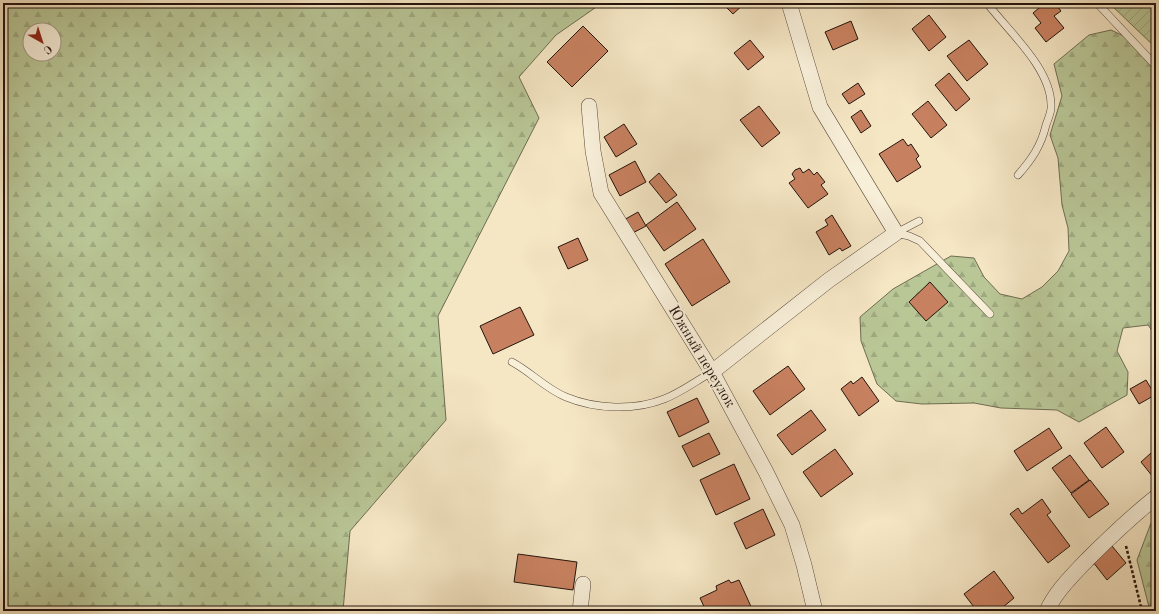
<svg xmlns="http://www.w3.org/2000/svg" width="1159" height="614" font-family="'Old Standard TT',serif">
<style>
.forest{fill:url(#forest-firs);stroke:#6e6d52;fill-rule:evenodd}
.garden{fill:url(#garden-furrows);stroke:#6e6d52}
.building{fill:#c88160;stroke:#23140d}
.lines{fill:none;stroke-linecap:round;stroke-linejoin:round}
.lane-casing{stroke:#58483b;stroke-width:8}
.street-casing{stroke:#58483b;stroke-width:16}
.path{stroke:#23140d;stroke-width:2.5;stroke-dasharray:3 2;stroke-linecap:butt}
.lane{stroke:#f8efd9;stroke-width:7}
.street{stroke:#f8efd9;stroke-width:15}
.labels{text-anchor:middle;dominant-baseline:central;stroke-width:4;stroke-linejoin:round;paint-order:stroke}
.street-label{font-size:15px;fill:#23140d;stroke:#f8efd9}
</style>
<defs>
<pattern id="forest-firs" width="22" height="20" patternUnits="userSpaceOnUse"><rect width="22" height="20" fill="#b9c696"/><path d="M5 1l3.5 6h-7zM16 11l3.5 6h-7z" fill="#9fa980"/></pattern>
<pattern id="garden-furrows" width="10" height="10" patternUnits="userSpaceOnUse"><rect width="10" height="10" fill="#b9c696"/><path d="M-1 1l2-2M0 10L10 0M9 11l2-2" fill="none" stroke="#9fa980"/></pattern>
</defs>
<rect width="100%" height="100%" fill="#f5e6c4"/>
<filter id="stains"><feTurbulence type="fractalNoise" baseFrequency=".005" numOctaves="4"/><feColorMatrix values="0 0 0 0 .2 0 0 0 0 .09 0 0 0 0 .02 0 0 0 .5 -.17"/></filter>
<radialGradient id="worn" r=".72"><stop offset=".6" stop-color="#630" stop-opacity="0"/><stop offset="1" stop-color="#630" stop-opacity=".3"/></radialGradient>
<path class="forest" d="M3,3h599l-46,32 -37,42 20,41 -101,198 8,104 -96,111 -7,80h-340zM30,30h24v24h-24z
M1111,30l21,10 24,21v275l-8,-11 -25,3 -6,23 11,21 -1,23 -48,27 -22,-12 -56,-2 -27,-5 -52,1 -26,-3 -19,-17 -16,-43 -1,-24 33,-28 58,-33 23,2 10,19 16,17 22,5 20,-12 16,-16 11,-20 -1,-23 -6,-23 -4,-47 -8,-23 12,-39 -8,-32 35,-29z
M1156,518v93h-6l-13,-51 14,-37z"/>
<path class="garden" d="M1109,3h47v45z"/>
<path class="building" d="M722,3h23l-12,11z
M1045,3h10l6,8 -7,5 10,12 -18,14 -11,-14 6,-5 -8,-10z
M929,15l17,22 -17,14 -17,-22z
M851,21l7,18 -25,11 -8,-18z
M583,26l25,25 -36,36 -25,-25z
M750,40l14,17 -16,13 -14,-17z
M969,40l19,24 -21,17 -20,-25z
M949,73l21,26 -14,12 -21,-26z
M858,83l7,11 -16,10 -7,-10z
M928,101l19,24 -16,13 -19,-24z
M759,106l21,27 -18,14 -22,-27z
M861,110l10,16 -10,7 -10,-16z
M624,124l13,20 -21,13 -12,-20z
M903,139l5,7 3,-2 8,12 -3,3 5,8 -24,15 -18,-28z
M635,161l11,21 -26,14 -11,-21z
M800,168l3,5 6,-4 5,6 3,-3 8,10 -4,3 7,9 -20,14 -19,-25 6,-4 -3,-5 3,-4z
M659,173l18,22 -11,8 -17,-21z
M677,202l19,27 -32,22 -18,-26z
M638,212l8,14 -17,9 -7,-14z
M832,215l19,31 -9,5 -2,-3 -11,7 -13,-23 12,-7 -3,-5z
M578,238l10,22 -20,9 -10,-22z
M703,239l27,43 -38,24 -27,-42z
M930,282l18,20 -22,19 -17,-19z
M520,307l14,28 -41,19 -13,-28z
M788,366l17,23 -35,26 -17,-24z
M862,377l17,24 -20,15 -18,-27 10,-8 2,3z
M1146,380l9,15 -16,9 -9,-15z
M697,398l12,24 -30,15 -12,-25z
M811,410l15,20 -34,25 -15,-20z
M1156,417v11l-5,-7z
M1106,427l18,25 -22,16 -18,-25z
M1049,428l13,20 -35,23 -13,-20z
M709,433l11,21 -27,13 -11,-21z
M835,449l18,25 -32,23 -18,-25z
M1151,453l5,6v16l-3,2 -12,-15z
M1070,455l19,25 -18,13 -19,-25z
M734,464l16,35 -34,16 -16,-35z
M1090,480l19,24 -20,14 -18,-24z
M1042,499l9,13 -4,3 23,31 -22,17 -38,-49 8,-6 4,6z
M763,509l12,26 -29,14 -12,-26z
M1112,546l14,17 -19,17 -14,-18z
M518,554l59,8 -4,28 -59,-8z
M994,571l20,27 -11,9 3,4h-29l-13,-17z
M729,580l2,3 8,-3 14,31h-47l-6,-13 17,-8 -1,-4z"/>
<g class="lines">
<defs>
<path id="lane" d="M987,3c21,28 64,65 64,102 1,6 -3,14 -5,20 -5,21 -14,34 -28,50
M1097,3l59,63
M896,233l13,3 11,5 70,73
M896,233l23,-12
M512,362c19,10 34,27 54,35 29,12 68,14 98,2 16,-6 32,-18 48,-27"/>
<path id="street" d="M589,106l4,45 8,42 111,179 54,100 26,53 12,40 11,46
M712,372l117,-92 67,-47 -76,-126 -31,-104
M580,611l3,-27
M1047,611c9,-20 25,-35 40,-51 22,-22 44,-43 69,-63"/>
</defs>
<use href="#lane" class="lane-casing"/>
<use href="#street" class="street-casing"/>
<path class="path" d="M1126,546l16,65"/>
<use href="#lane" class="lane"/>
<use href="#street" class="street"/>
</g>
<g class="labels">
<g class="street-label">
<text transform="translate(701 357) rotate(59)">Южный переулок</text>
</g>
</g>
<rect width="1159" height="614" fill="none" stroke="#f5e6c4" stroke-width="16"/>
<rect x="4" y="4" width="1151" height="606" fill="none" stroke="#23140d" stroke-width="2"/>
<rect x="8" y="8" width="1143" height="598" fill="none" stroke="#23140d"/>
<g transform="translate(42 42) rotate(141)"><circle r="19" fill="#f8efd9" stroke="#a39787"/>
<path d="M0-3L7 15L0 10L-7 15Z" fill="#8f2418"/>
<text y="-6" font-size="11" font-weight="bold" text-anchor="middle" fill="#23140d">С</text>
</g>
<rect width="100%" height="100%" filter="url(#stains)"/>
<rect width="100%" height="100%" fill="url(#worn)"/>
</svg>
